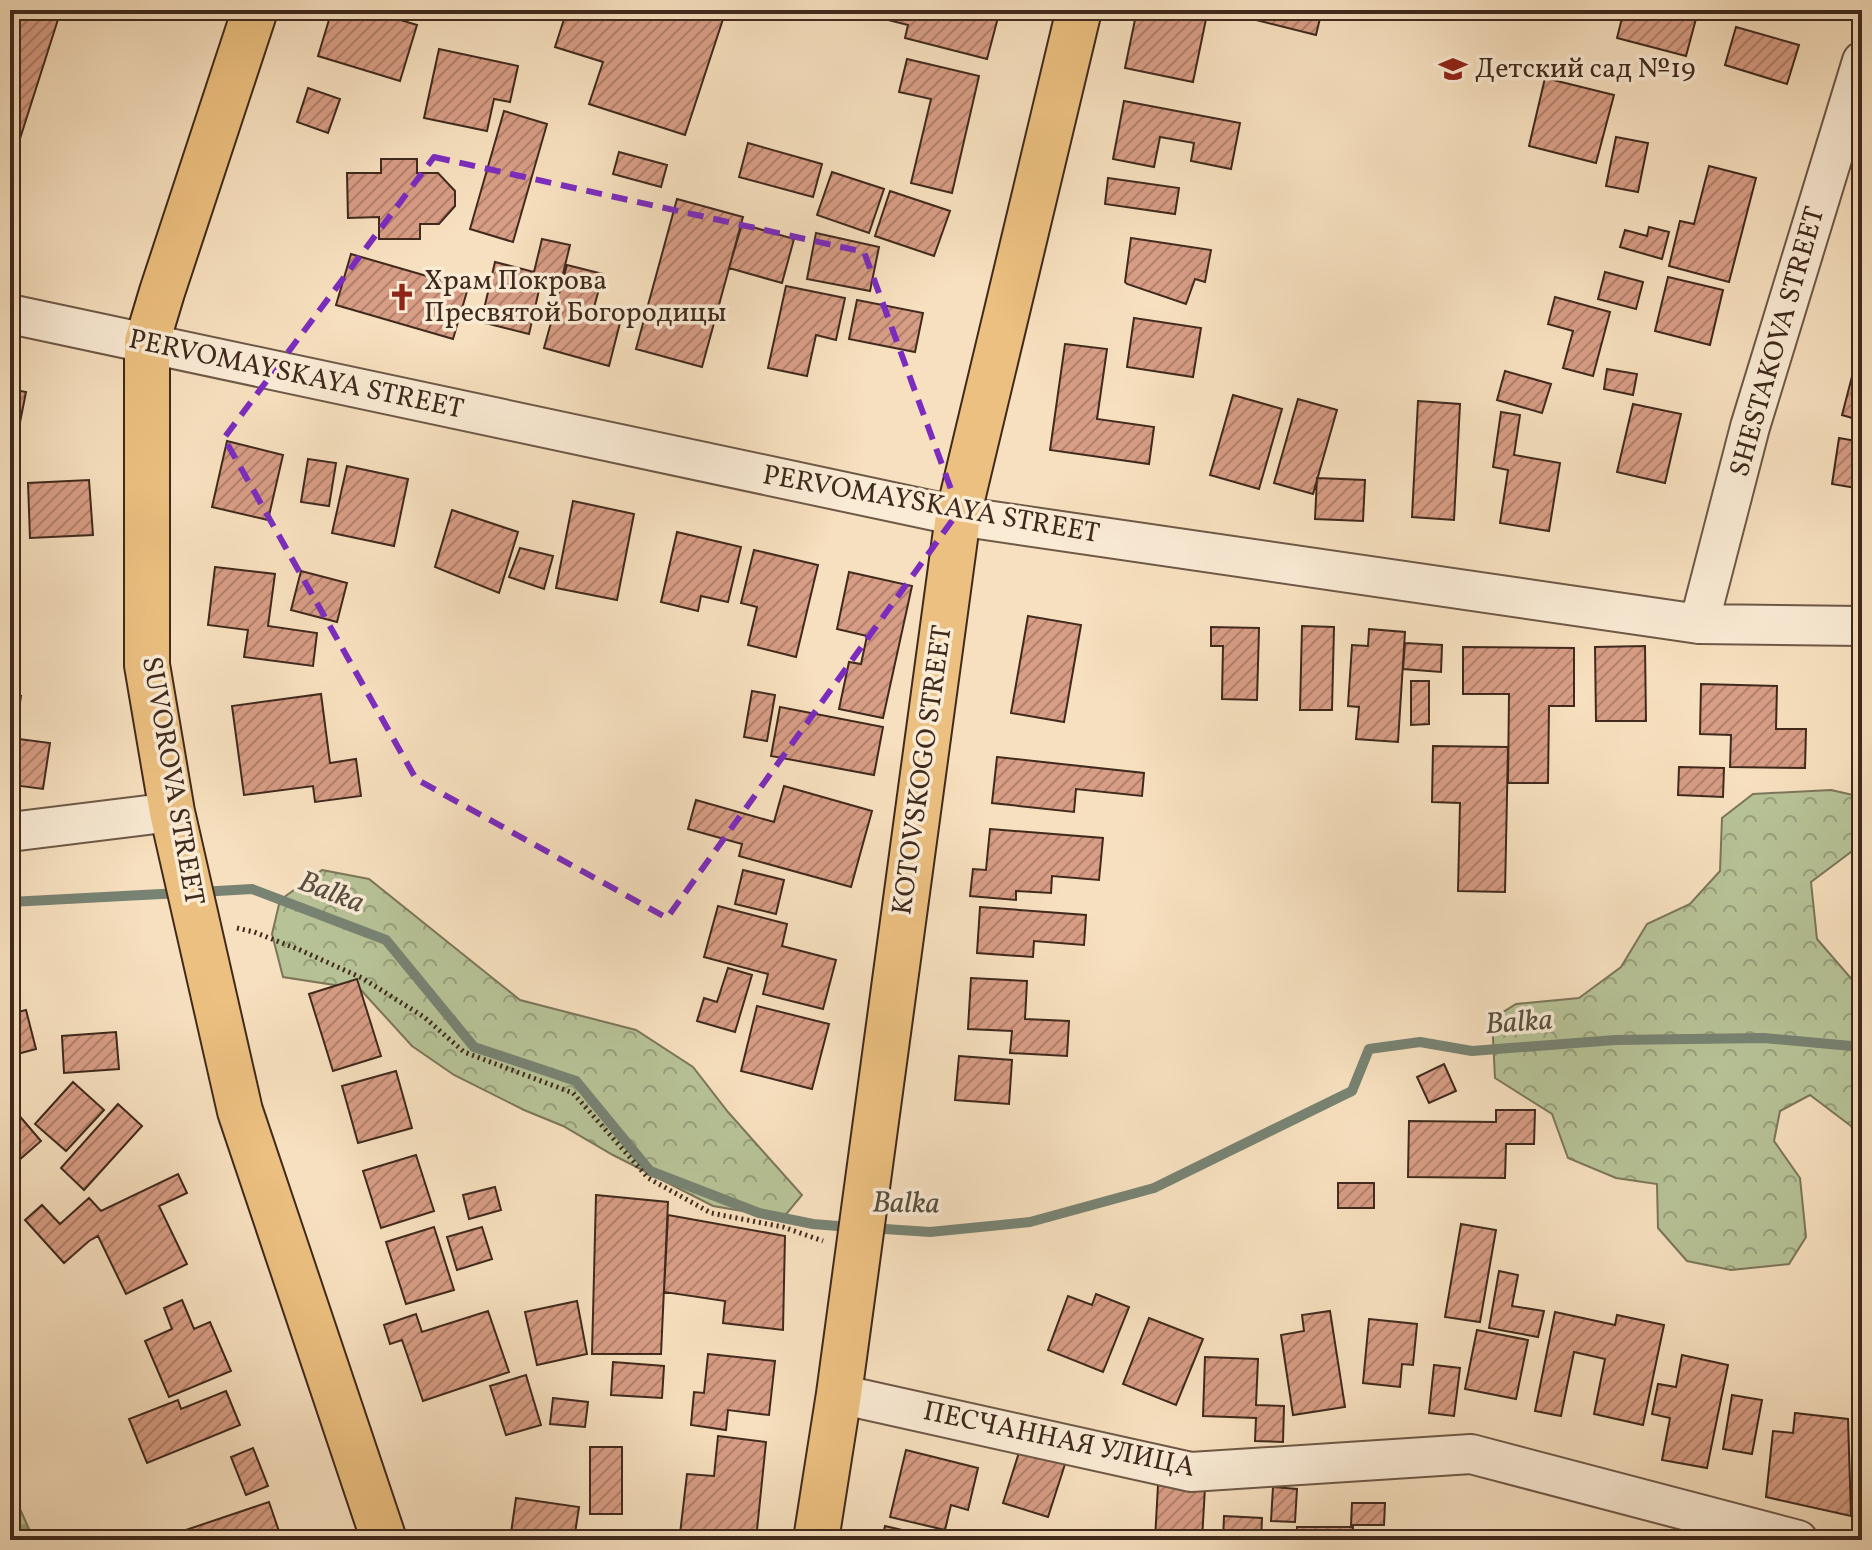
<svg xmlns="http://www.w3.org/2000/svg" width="1872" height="1550" font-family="Vollkorn,serif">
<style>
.forest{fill:url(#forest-crowns);stroke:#7c765a;stroke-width:2}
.cemetery{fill:url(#cemetery-stones);stroke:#7c765a;stroke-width:2}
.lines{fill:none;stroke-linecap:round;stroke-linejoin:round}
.stream{stroke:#788373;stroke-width:10}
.building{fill:url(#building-hatch);stroke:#402a1d;stroke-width:2}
.street-casing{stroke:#6e5846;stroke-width:42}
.primary-casing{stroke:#402a1d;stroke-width:48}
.path{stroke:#402a1d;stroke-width:5;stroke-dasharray:2 4;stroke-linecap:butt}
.street{stroke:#faebd5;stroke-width:38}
.primary{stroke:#ecc080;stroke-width:44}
.marked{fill:none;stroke:#7b2cbf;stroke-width:6;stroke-dasharray:16 10;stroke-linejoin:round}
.labels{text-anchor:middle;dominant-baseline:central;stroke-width:7;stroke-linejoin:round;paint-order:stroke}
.poi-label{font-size:28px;fill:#402a1d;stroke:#faebd5;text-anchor:start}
.street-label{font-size:28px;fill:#402a1d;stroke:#faebd5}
.water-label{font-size:30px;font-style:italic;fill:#584f41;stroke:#faebd5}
</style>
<defs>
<pattern id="forest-crowns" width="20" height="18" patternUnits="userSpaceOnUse" patternTransform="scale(2)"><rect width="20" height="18" fill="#b7c397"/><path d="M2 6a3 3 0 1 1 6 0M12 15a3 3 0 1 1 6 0" fill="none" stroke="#969f7b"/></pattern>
<pattern id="cemetery-stones" width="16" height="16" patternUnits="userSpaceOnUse" patternTransform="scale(2)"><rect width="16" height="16" fill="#b7c397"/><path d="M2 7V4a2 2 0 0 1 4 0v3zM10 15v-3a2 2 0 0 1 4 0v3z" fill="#969f7b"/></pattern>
<pattern id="building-hatch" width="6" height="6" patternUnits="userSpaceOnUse" patternTransform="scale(2)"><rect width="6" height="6" fill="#d89d85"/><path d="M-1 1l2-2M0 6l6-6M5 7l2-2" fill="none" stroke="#b1806c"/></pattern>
</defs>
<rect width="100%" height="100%" fill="#f7e0bf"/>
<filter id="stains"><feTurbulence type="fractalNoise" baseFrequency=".0025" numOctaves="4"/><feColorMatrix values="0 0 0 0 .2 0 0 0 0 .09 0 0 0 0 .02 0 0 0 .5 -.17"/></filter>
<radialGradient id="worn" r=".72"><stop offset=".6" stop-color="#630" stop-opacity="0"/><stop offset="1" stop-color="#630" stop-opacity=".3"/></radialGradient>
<path class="forest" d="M1831,790l31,7v33l-3,16 -48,36 6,57 45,52v165l-11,-30 -41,-31 -30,16 -6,30 26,37 6,59 -17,27 -58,6 -44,-9 -29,-33 -1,-44 -41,-6 -48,-20 -16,-44 -57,-36 -3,-59 24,-15 63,-6 42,-31 26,-43 43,-20 30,-33 2,-53 31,-24z
M322,870l47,9 151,121 116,30 57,37 35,45 74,83 -19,23 -70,-12 -100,-51 -50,-29 -39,-16 -70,-35 -42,-29 -52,-57 -77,-12 -11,-43 8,-34z"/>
<path class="cemetery" d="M10,1487l24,53h-24z"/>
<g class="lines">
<path class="stream" d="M200,892l52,-3 134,51 88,107 102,34 74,90 109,42 54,11 37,3
M10,902l170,-9
M870,1228l60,4 100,-10 124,-34 198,-97 17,-42 51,-7 52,9 143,-11 149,-2 98,9"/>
</g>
<path class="building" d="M10,10h51l-44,138 -7,-2z
M332,10h35l50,15 -17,56 -82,-25z
M567,10h159l-41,125 -96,-31 14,-42 -48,-15z
M849,10h151l-13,49 -82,-21 3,-13z
M1137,10h25l44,9 -13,63 -68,-14z
M1216,10h106l-6,25z
M1624,10h53l20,5 -11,41 -69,-18z
M1736,27l63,18 -12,39 -62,-19z
M439,49l79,17 -8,36 -16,-3 -7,32 -63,-13z
M907,59l72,17 -27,117 -41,-10 20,-84 -32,-7z
M1545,78l69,17 -18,68 -67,-17z
M308,88l32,11 -12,34 -31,-11z
M1124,101l116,22 -9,46 -40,-8 3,-18 -34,-6 -6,30 -41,-8z
M504,111l43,13 -34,118 -43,-13z
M1616,137l32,6 -10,49 -32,-6z
M748,143l74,21 -9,33 -74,-20z
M619,152l48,13 -6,22 -48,-13z
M381,159h36v14h21l17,18v15l-16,18h-19v15h-41v-22l-31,1 -1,-45h34z
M1709,166l47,12 -27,104 -60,-16 11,-45 14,3z
M832,172l52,17 -15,44 -52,-18z
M1108,178l71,10 -4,26 -70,-10z
M890,191l60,20 -16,45 -59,-20z
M677,199l66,18 -41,150 -66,-18z
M742,224l52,15 -12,44 -53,-15z
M1649,227l20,5 -7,27 -42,-12 5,-17 22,6z
M816,233l63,14 -9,44 -63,-12z
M1131,238l80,12 -6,32 -10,-3 -9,25 -59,-20 -2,-2z
M542,239l28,6 -9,37 -19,-5 -13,57 -48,-12 14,-60 39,10z
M351,254l117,34 -15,51 -117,-34z
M567,265l36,9 -10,37 28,8 -12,47 -65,-18z
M1605,272l38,10 -7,27 -38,-10z
M1668,277l55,13 -13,55 -55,-14z
M786,286l59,12 -9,42 -20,-5 -9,41 -39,-8z
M1555,297l55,15 -17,64 -30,-8 10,-37 -25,-7z
M857,300l66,13 -8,39 -66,-13z
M1134,318l67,10 -8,49 -66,-10z
M1065,344l42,5 -10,70 57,8 -5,37 -99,-14z
M1855,365l7,2v54l-20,-6z
M1607,369l30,5 -4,21 -29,-6z
M1505,371l46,13 -9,29 -45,-13z
M10,389l16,3 -16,81z
M1233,395l49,14 -23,80 -49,-14z
M1298,399l39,11 -24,84 -39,-11z
M1418,401l42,3 -6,116 -42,-3z
M1633,404l48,10 -16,69 -48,-11z
M1501,412l19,3 -6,40 46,8 -11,68 -49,-8 8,-53 -15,-3z
M1839,438l23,4v47l-30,-5z
M227,441l56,14 -15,65 -56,-13z
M308,459l28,4 -7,43 -28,-4z
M347,466l61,13 -14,67 -62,-13z
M1317,478l48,2 -2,41 -48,-2z
M89,480l4,55 -63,3 -2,-55z
M573,501l61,13 -17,86 -61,-12z
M452,510l66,22 -19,61 -64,-26z
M677,532l64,15 -13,55 -27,-6 -3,15 -37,-9z
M520,548l33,8 -9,33 -35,-12z
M754,550l64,15 -22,92 -48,-12 9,-38 -16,-4z
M215,567l60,7 -7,52 49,7 -4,33 -69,-9 4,-27 -40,-5z
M301,571l46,12 -10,39 -46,-12z
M849,572l63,14 -29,132 -44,-9 10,-47 12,2 6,-28 -30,-7z
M1028,616l53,9 -17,97 -53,-9z
M1302,626l32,1 -2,83h-32z
M1211,627l48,1 -2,72 -35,-1 1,-53h-12z
M1369,629l36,3 -7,110 -42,-3 3,-32 -11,-1 4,-61 16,1z
M1405,643l37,2 -1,27 -38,-3z
M1645,646l1,75h-50l-1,-74z
M1463,647l111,1v58h-25l-1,77h-40l1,-89h-46z
M1861,671h1v63l-8,-1z
M1411,681h18v43l-18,1z
M1701,684l76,2 -1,43h30l-1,39 -75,-1 1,-32 -31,-1z
M752,691l23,4 -8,46 -23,-4z
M321,694l9,69 26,-4 5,37 -46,6 -2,-16 -69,9 -12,-89z
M10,695l11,1 -10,64 -1,-1z
M780,707l103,20 -9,48 -103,-19z
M19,739l31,4 -7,46 -30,-4z
M1433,746l75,1 -3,145 -47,-1 2,-88 -28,-1z
M997,757l147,16 -2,23 -66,-7 -2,23 -82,-9z
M1679,767l45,1 -1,29 -45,-2z
M784,786l88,25 -21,76 -112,-31 3,-12 -54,-15 8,-29 78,22z
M990,829l113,9 -4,42 -47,-4 -1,17 -35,-2v9l-46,-4 3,-27 13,1z
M743,870l41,10 -8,34 -41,-10z
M718,906l69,18 -5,22 54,14 -13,49 -60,-15 5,-20 -64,-17z
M980,907l106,8 -2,30 -50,-4 -1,16 -56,-4z
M728,968l24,7 -17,57 -38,-11 7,-23 13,4z
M971,978l56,3 -2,38 44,2 -2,35 -57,-3 2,-22 -44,-2z
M357,979l24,77 -48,15 -24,-77z
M757,1006l72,18 -17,65 -71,-18z
M26,1010l10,39 -26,7v-42z
M116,1032l3,37 -55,4 -2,-37z
M959,1056l53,4 -3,44 -54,-4z
M1444,1064l12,27 -27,12 -12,-26z
M396,1071l16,57 -54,15 -16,-57z
M73,1082l31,28 -38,41 -31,-27z
M118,1104l24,22 -58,64 -23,-22z
M10,1105l31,36 -31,27z
M1496,1110h39l-1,34h-28l-1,34 -97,-1 1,-56 87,1z
M416,1155l18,56 -53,17 -18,-57z
M178,1174l9,19 -28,13 28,58 -61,30 -28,-58 -9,5 -25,22 -39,-43 17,-15 18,19 29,-26 12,13z
M1338,1183h36v25h-36z
M495,1187l6,23 -32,9 -6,-24z
M596,1195l72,7 -7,152h-69z
M668,1215l117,21 -2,94 -60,-7 2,-22 -61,-9z
M1461,1224l35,6 -16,92 -35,-5z
M434,1227l20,63 -48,14 -20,-62z
M482,1227l10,32 -35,11 -10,-33z
M1499,1271l19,4 -6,31 32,5 -6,26 -49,-9z
M1096,1294l33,13 -26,65 -55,-22 20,-54 24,9z
M182,1300l12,29 16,-7 21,49 -62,26 -24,-56 27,-12 -8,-21z
M577,1301l10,53 -50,11 -12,-53z
M488,1311l21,61 -86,29 -21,-61 -12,4 -6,-19 32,-11 6,18z
M1330,1311l15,96 -52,8 -12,-80 23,-4 -2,-16z
M1555,1312l60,13 2,-10 47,10 -21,100 -49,-11 11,-55 -31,-7 -13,64 -26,-5z
M1149,1318l54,21 -27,66 -53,-21z
M1369,1319l48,5 -4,41 -11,-1 -2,23 -37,-4z
M1477,1330l51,10 -12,59 -51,-10z
M708,1354l67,7 -6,54 -41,-5 -2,20 -35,-5 3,-33 10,1z
M1682,1355l46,10 -21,103 -45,-8 8,-42 -18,-4 6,-30 18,3z
M1205,1357l53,2 -2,46 28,1 -1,36 -28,-1 1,-23 -53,-2z
M613,1362l51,4 -2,32 -51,-3z
M1434,1365l26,3 -6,48 -25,-3z
M526,1375l15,50 -35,10 -16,-49z
M226,1391l14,34 -93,38 -18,-44 49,-19 3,9z
M1732,1395l30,5 -10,54 -29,-5z
M553,1398l35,4 -3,25 -35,-3z
M1795,1413l53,6 3,97 -85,-19 7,-66 20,2z
M718,1436l48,6 -10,98h-19l-57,-6 7,-60 27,2z
M1022,1443l45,15 -19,59 -45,-14z
M590,1447h32v67h-32z
M253,1448l15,38 -22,9 -15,-38z
M906,1450l72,18 -10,42 -17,-5 -6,25 -55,-13z
M1158,1485l47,2 -3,53h-47z
M1273,1487l24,2 -2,33 -24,-1z
M516,1498l63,9 -5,33h-64z
M269,1502l13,38h-113l-1,-4z
M1352,1503h33l-1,22h-33z
M1224,1516l38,2 -1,22h12h-50z
M885,1526l60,14h-63z
M1297,1527h56v13h-56z
M602,1535l42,5h-42z
M688,1535l49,5h-50z"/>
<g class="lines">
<defs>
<path id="street" d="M10,314l948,202 741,108 163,2
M1699,624l51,-197 112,-366
M10,832l162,-20
M839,1394l352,78 280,-18 327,86"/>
<path id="primary" d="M255,10l-93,282 -15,50v323l25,147 68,299 144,429
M816,1540l23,-146 119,-878 121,-506"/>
</defs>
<use href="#street" class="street-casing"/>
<use href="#primary" class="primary-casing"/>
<path class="path" d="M237,928l17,4 46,18 62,28 62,39 40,35 109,41 75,85 63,35 72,14 40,14"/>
<use href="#street" class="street"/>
<use href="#primary" class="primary"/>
</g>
<path class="marked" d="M434,157l430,95 95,259 -292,407 -251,-139 -192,-341z"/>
<defs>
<symbol id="school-bare" viewBox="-9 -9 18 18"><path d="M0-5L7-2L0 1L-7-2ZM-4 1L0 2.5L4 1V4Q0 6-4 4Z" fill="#8f2418" stroke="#faebd5" stroke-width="2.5" paint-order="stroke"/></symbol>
<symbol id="church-bare" viewBox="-9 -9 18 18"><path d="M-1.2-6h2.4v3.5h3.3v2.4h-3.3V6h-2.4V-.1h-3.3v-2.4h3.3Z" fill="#8f2418" stroke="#faebd5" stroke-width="2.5" paint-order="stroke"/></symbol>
</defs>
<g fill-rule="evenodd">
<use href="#school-bare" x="1433" y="49" width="40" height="40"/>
<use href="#church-bare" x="382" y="277" width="40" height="40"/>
</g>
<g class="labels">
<g class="poi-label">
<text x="1475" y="69">Детский сад №19</text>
<text x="424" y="281">Храм Покрова<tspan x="424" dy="32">Пресвятой Богородицы</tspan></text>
</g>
<g class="street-label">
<text transform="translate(1778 342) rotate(-74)">SHESTAKOVA STREET</text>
<text transform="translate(296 375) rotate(12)">PERVOMAYSKAYA STREET</text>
<text transform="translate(931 505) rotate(10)">PERVOMAYSKAYA STREET</text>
<text transform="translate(923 770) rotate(-82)">KOTOVSKOGO STREET</text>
<text transform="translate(172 781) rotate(80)">SUVOROVA STREET</text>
<text transform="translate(1059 1440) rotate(12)">ПЕСЧАННАЯ УЛИЦА</text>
</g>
<g class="water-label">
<text transform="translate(331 893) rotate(21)">Balka</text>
<text transform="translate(1519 1023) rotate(-4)">Balka</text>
<text transform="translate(906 1204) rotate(1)">Balka</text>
</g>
</g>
<rect width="1872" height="1550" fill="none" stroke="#f7e0bf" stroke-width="40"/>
<rect x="12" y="12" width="1848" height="1526" fill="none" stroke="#402a1d" stroke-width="4"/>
<rect x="20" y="20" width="1832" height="1510" fill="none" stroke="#402a1d" stroke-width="2"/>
<rect width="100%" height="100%" filter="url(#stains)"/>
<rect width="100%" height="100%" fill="url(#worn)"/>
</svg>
